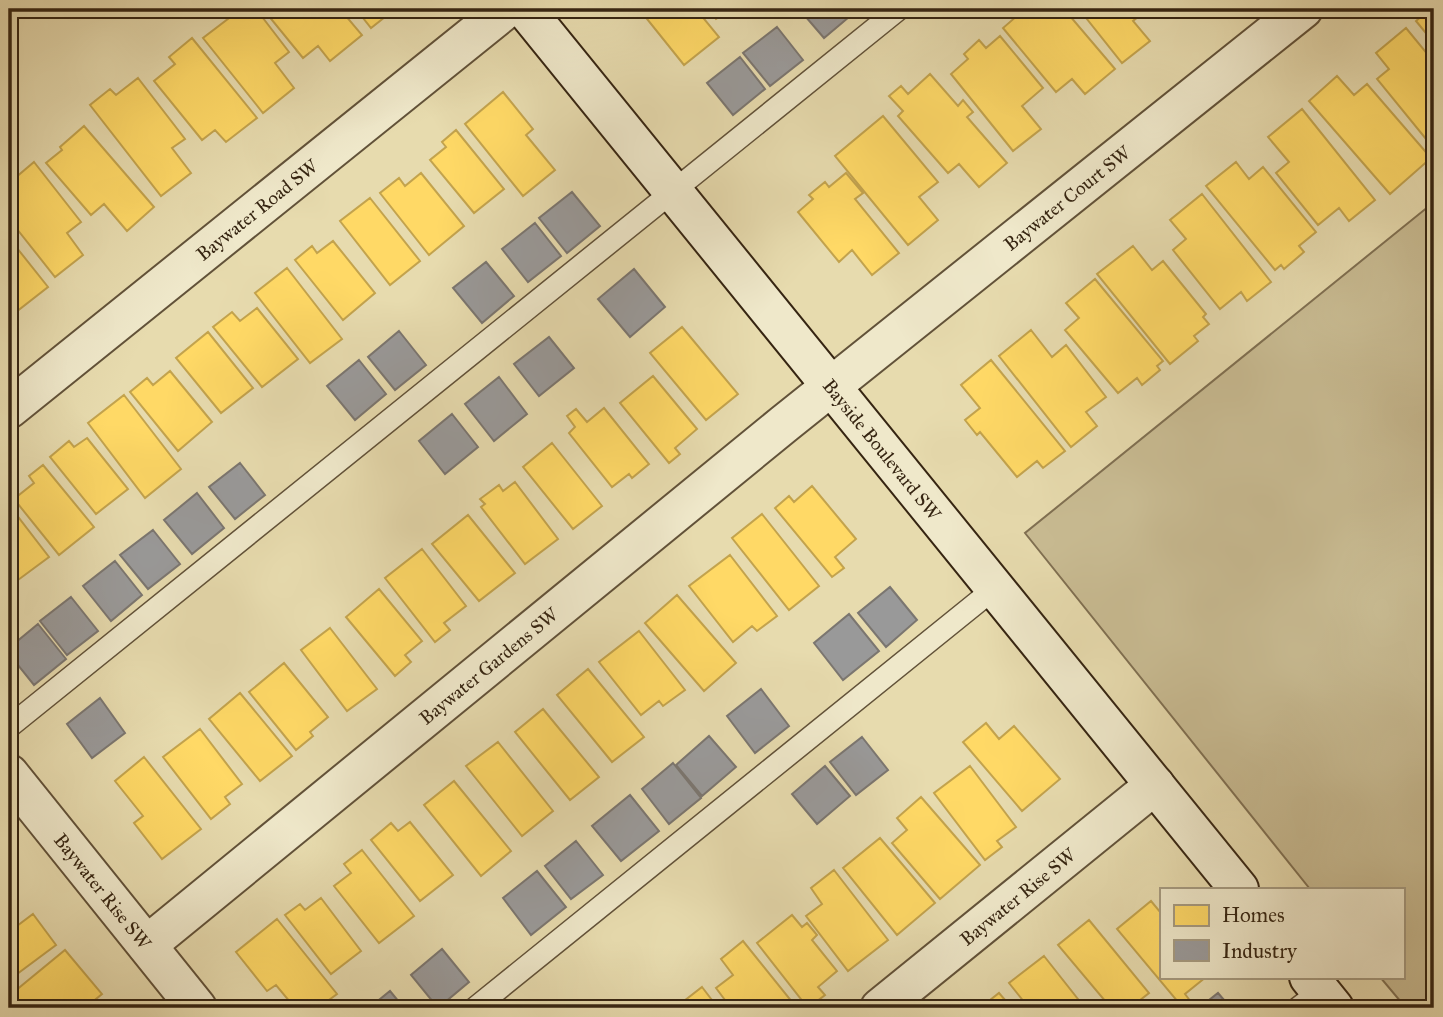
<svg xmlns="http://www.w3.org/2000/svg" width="1443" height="1017" font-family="'IM FELL Great Primer',serif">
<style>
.green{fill:#c9bc93;stroke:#807052;stroke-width:2}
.homes{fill:#ffd966;stroke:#c3a34d;stroke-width:2}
.industry{fill:#999;stroke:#7b7670;stroke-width:2}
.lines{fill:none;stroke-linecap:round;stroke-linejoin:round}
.lane-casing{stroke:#625239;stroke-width:24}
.street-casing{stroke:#625239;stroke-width:42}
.secondary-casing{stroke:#362512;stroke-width:42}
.lane{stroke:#efe8ca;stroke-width:21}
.street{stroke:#efe8ca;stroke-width:38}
.secondary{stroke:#efe8ca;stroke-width:38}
.labels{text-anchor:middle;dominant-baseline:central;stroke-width:7;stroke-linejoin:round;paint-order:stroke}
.street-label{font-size:19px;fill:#362512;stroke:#efe8ca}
</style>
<rect width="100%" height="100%" fill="#e7dbae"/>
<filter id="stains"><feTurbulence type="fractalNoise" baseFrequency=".00286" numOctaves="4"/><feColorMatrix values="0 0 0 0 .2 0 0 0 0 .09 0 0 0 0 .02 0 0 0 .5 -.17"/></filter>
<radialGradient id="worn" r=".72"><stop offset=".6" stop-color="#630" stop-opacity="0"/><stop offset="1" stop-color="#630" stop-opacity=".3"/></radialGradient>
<path class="green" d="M1434,202v806h-28l-26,-31h23v-88h-93l-285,-356z"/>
<path class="homes" d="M241,9h15l33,43 -14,11 19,25 -31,25 -60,-75z
M263,9h77l22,26 -32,26 -12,-15 -15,12z
M356,9h39l-24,19z
M639,9h57l23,28 -35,28z
M708,9h23l-15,10z
M1025,9h39l51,60 -30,25 -13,-15 -16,13 -53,-64z
M1079,9h69l-15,12 17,20 -28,22z
M1430,9h4v34l-18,-22z
M1406,28l28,34v70l-8,7 -49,-60 12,-10 -13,-16z
M1000,36l43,52 -21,18 19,23 -28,22 -62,-77 17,-15 -4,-5 15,-14 7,8z
M192,38l65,80 -31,24 -11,-12 -13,10 -48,-59 21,-17 -6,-7z
M930,74l28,32 5,-6 10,12 -6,5 40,46 -28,24 -20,-23 -11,9 -50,-57 5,-5 -14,-15 12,-10 7,8z
M1337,76l17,19 13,-11 64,74 -41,36 -81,-93z
M138,78l47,61 -13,9 19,25 -30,23 -71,-91 20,-16 6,6z
M503,92l30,37 -7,6 29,35 -32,26 -58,-72z
M1302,109l73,91 -26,21 -10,-13 -21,17 -42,-52 13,-11 -21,-25z
M883,116l55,66 -19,15 19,23 -30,25 -73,-89z
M84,126l70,81 -27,24 -23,-27 -13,11 -45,-52 16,-13 -2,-3z
M456,130l48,59 -30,24 -44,-53 16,-13 -4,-5z
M34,162l47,60 -14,11 16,22 -28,22 -46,-58v-48l6,7z
M1236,162l13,17 14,-12 53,65 -17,14 5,6 -20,17 -3,-4 -6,5 -69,-84z
M421,173l43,53 -35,29 -49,-62 19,-15 6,8z
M846,173l17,20 -8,6 44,54 -27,22 -20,-25 -13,12 -41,-50 15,-13 -4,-4 16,-13 4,5z
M1202,194l69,88 -24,19 -6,-9 -21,17 -47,-59 13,-11 -16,-19z
M370,198l50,63 -30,24 -50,-64z
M9,238l39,49 -32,25 -7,-9z
M333,241l42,52 -32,27 -48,-60 17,-14 5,7z
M1133,246l19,24 11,-9 43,53 -3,3 6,7 -15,12 4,5 -28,23 -73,-90z
M287,268l55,71 -32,24 -55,-70z
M1095,279l68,82 -6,5 3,4 -18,15 -5,-7 -19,15 -53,-63 14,-12 -13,-15z
M257,308l41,51 -36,28 -49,-60 19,-15 8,9z
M682,327l56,67 -32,26 -56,-67z
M1031,330l21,27 14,-12 40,52 -20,15 11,14 -26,21 -72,-91z
M208,332l45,56 -32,25 -45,-55z
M991,360l74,91 -22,17 -6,-7 -20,16 -37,-45 -3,3 -12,-15 15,-12 -19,-23z
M170,371l42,51 -34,29 -48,-59 17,-14 6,7z
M653,376l44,53 -22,19 5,6 -11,9 -49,-60z
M124,395l57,74 -36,29 -57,-75z
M604,408l45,56 -17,14 -3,-4 -17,13 -43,-54 6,-6 -8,-11 9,-7 11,13z
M87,438l41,51 -32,25 -46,-57 19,-16 5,6z
M552,443l50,63 -29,23 -50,-62z
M43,465l51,62 -35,28 -45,-56 20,-16 -5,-7z
M515,482l43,57 -33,25 -44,-57 4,-3 -5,-5 19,-14 4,6z
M812,486l44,53 -21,18 9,11 -12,9 -57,-69 14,-12 5,6z
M9,505l40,52 -35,26 -5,-6z
M762,514l57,72 -30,24 -57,-72z
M468,515l47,58 -36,28 -47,-57z
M422,549l44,57 -22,17 6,7 -15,12 -50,-64z
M730,555l47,61 -20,15 -5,-5 -19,16 -44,-56z
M379,589l43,52 -17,14 6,7 -16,14 -49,-59z
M677,595l59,68 -32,28 -59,-68z
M330,628l47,61 -30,22 -46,-61z
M639,631l46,59 -22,16 -4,-5 -18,14 -42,-53z
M284,663l44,54 -18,15 3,4 -17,14 -47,-58z
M588,669l56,68 -32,25 -55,-67z
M240,693l52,63 -32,25 -51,-62z
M543,709l56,68 -29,23 -55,-68z
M986,723l13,16 15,-13 46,53 -38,32 -59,-69z
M200,729l42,55 -17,13 5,7 -19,15 -48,-62z
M498,742l55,69 -31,25 -56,-70z
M144,757l57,72 -39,30 -28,-36 9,-7 -28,-35z
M970,766l46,61 -19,14 5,6 -17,13 -51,-67z
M454,781l57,70 -30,25 -57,-71z
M921,797l59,68 -40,34 -48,-56 15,-13 -10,-12z
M410,822l43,53 -33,26 -49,-61 20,-17 7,8z
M880,838l55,65 -38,32 -54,-67z
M362,850l52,66 -35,27 -45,-57 17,-13 -7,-9z
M834,870l54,70 -40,31 -42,-55 16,-12 -11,-16z
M321,898l40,53 -30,23 -46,-59 15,-11 5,6z
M1151,901l10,12v64h45l-21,17 6,8 -8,6 -66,-79z
M33,914l23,31 -47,35v-48z
M792,915l10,12 5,-4 10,12 -5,5 25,31 -19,16 7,8 -17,13 -51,-65z
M277,919l60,75 -19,14h-23l-19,-23 -9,6 -31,-39z
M1089,920l60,73 -19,15h-19l-53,-63z
M743,941l54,67h-66l-15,-20 17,-13 -12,-16z
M65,950l37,44 -17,14h-76v-12z
M1044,956l41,52h-56l-20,-25z
M702,987l16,21h-43z
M999,993l13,15h-32z"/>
<path class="industry" d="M799,9h53l3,3 -31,26z
M777,27l26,33 -33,26 -27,-33z
M740,57l25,32 -32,26 -26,-32z
M572,192l28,34 -33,27 -28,-35z
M535,223l26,33 -33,26 -26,-33z
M486,262l28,34 -32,27 -29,-35z
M634,269l31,38 -35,30 -32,-38z
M399,331l27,34 -31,25 -27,-33z
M549,337l25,31 -35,28 -25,-32z
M359,360l27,34 -31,26 -28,-34z
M499,377l28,37 -33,27 -29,-37z
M452,414l26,33 -33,27 -26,-33z
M240,463l25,32 -30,24 -26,-32z
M197,493l27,35 -32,26 -28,-34z
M153,530l27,34 -32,25 -28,-34z
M115,561l27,34 -31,26 -28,-35z
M890,587l27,33 -31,27 -28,-34z
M71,597l27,34 -31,24 -27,-34z
M849,614l30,37 -36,29 -29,-37z
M38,624l28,35 -32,26 -25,-31v-6z
M761,689l28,37 -34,27 -28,-37z
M100,698l25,35 -33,25 -25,-34z
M709,736l27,31 -34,29 -26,-31z
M862,737l26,33 -32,25 -26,-33z
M673,763l28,35 -32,26 -27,-35z
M825,766l25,30 -33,28 -25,-30z
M630,795l29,36 -38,30 -29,-35z
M576,841l27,34 -32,24 -26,-33z
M537,871l29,36 -35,28 -28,-37z
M442,949l27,33 -31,26 -27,-33z
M390,991l14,17h-35z
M1218,993l13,15h-32z"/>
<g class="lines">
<defs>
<path id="lane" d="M9,727l890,-718
M475,1008l520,-420
M1298,1008l22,-17"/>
<g id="street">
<path id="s1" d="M9,409l497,-400"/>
<path id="s2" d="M9,774l188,234"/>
<path id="s3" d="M147,945l637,-521 519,-415"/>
<path id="s4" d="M880,1008l275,-223"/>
</g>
<g id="secondary">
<path id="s5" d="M525,9l714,880"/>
<path d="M1309,977l25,31"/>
</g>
</defs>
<use href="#lane" class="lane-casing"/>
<use href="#street" class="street-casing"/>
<use href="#secondary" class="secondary-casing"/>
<use href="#lane" class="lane"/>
<use href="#street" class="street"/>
<use href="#secondary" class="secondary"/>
</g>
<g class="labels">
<g class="street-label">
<text stroke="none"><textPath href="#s3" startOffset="1185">Baywater Court SW</textPath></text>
<text stroke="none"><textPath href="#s1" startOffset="318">Baywater Road SW</textPath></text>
<text stroke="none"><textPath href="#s5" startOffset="567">Bayside Boulevard SW</textPath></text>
<text stroke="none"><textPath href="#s3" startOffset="441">Baywater Gardens SW</textPath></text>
<text stroke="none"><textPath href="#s2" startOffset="150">Baywater Rise SW</textPath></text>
<text stroke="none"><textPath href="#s4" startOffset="177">Baywater Rise SW</textPath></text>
</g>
</g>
<rect width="1443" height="1017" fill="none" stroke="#e7dbae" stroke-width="35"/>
<rect x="10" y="10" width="1422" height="996" fill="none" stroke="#362512" stroke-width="3.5"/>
<rect x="18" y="18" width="1408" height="982" fill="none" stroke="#362512" stroke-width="2"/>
<rect x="1160" y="888" width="245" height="91" fill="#efe8ca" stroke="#a59a80" stroke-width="2"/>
<rect x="1174" y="905" width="35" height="21" fill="#ffd966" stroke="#a59a80" stroke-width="2"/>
<text x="1222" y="922" font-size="21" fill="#362512">Homes</text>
<rect x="1174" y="940" width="35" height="21" fill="#999999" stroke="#a59a80" stroke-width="2"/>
<text x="1222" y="958" font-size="21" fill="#362512">Industry</text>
<rect width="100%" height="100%" filter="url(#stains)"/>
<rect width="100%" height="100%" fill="url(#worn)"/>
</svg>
